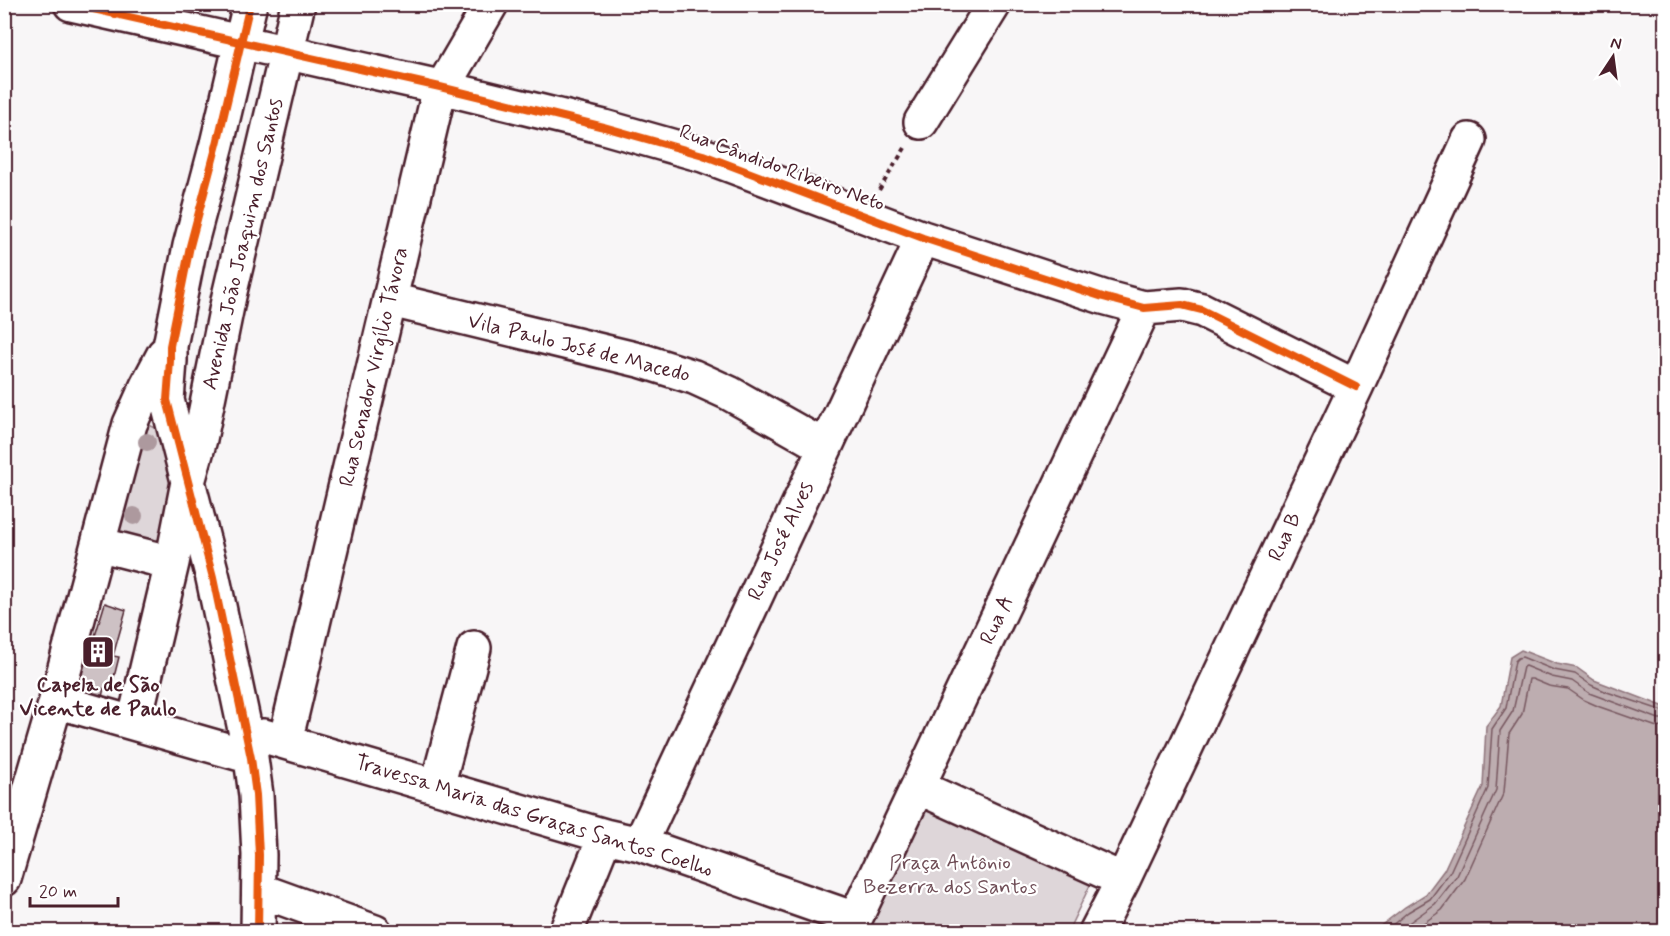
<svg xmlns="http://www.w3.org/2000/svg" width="1670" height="936" font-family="Mynerve,sans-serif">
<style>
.green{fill:#ded6d9;stroke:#947a82;stroke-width:1.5}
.water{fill:#bdadb0;stroke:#8f747b;stroke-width:1.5}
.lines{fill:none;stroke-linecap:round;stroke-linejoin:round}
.shore{stroke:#785860;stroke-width:1.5}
.building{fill:#cdc1c4;stroke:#4a1f2b;stroke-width:1.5}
.minor-casing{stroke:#4a1f2b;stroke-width:38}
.path{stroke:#4a1f2b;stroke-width:4;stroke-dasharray:4.5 4.5;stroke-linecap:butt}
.minor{stroke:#fff;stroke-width:33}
.cycleway-casing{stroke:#fff;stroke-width:11}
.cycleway{stroke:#e8590c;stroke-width:8}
.tree{fill:#ad999e}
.labels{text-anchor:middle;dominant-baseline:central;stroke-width:4.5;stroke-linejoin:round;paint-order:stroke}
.street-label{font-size:21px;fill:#4a1f2b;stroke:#fff}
.poi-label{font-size:21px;font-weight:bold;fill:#4a1f2b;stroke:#fff}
.park-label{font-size:21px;fill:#6f4d56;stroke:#fff}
</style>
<rect width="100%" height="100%" fill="#f8f6f7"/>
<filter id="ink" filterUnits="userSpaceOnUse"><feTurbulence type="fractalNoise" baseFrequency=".0167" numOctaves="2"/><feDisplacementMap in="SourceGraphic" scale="12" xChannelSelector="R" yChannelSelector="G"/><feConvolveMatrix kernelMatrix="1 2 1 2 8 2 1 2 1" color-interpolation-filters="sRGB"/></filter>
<g filter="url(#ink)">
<path class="green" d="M149,425l9,4 18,68 -14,47 -44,-9 -4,-12 31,-97z
M923,802l169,79 -24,50 -206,1z"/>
<path class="water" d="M1521,650l36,14 20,4 17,12 71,27v224h-291l31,-24 21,-13 18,-24 39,-84 3,-60 15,-20 9,-49z"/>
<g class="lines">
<path class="shore" d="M1384,932l24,-20 22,-13 20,-27 38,-84 4,-59 14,-21 9,-47 3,-3 4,-1 32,13 21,4 16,11 16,7 59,20
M1396,932l39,-28 22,-28 39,-86 4,-59 13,-20 10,-44 2,-1 27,11 20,4 17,12 70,26h7
M1411,932l31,-22 23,-31 39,-87 5,-58 13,-20 7,-35h3l17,7 19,3 16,11 16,7 57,20 9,1"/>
</g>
<path class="building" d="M105,603l21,7 -13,46 6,1 -8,32 -7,-1 -2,9 -24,-7 3,-10 -7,-2 10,-31 7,2z"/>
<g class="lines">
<defs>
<path id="minor" d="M71,4l369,83 164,40 99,28 220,83 180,59 41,11 38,-3 20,5 154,77
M250,4l-33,140 -27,102 -20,100v15l-3,39 46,178 38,180 5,37 3,60 -1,77
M921,122l73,-118
M391,300l252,61 51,16 35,16 96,54
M98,544l74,19
M56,701l195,56
M134,723l38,-160 16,-81 12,-43 29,-143 69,-292
M264,736l341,100 35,8 215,75
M285,742l155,-655 2,1 49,-84
M437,787l37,-139
M918,787l205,93
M640,844l283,-606
M4,879l52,-178 74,-277 17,-38 17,-32
M259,890l116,42
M566,932l39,-96
M849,932l295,-624
M1096,932l27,-52 233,-493 113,-247"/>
</defs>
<use href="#minor" class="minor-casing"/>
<path class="path" d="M879,190l26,-42"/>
<use href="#minor" class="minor"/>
<defs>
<path id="cycleway" d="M71,4l369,83 164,40 99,28 220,83 180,59 41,11 38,-3 20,5 154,77
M250,4l-33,140 -27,102 -20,100v15l-3,39 46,178 38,180 5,37 3,60 -1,77"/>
</defs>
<use href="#cycleway" class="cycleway-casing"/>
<use href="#cycleway" class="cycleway"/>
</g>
<g class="tree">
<circle cx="147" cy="442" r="9"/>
<circle cx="134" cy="516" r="9"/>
</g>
</g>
<defs>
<symbol id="building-square" viewBox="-11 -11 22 22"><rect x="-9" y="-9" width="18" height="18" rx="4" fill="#4a1f2b" stroke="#fff"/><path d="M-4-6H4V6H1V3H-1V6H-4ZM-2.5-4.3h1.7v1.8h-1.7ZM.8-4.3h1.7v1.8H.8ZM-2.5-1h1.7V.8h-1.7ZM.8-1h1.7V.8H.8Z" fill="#fff"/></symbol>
</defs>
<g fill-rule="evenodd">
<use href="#building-square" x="79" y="633" width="38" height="38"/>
</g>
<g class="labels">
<g class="street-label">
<text transform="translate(782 168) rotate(20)">Rua Cândido Ribeiro Neto</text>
<text transform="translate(243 244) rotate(-77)">Avenida João Joaquim dos Santos</text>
<text transform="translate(579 348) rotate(14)">Vila Paulo José de Macedo</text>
<text transform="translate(374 367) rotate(-77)">Rua Senador Virgílio Távora</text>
<text transform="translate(1285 537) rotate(-65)">Rua B</text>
<text transform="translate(781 541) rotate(-65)">Rua José Alves</text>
<text transform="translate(997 620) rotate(-65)">Rua A</text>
<text transform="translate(534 816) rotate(17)">Travessa Maria das Graças Santos Coelho</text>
</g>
<g class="poi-label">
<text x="98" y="685">Capela de São<tspan x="98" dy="24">Vicente de Paulo</tspan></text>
</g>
<g class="park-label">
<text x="950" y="863">Praça Antônio<tspan x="950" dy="24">Bezerra dos Santos</tspan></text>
</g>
</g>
<rect width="1670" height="936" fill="none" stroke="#fff" stroke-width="24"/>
<rect x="12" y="12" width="1646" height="912" fill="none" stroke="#4a1f2b" stroke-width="2" filter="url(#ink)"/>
<g transform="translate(1613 57) rotate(13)" stroke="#ffffff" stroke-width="4.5" paint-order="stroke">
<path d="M0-4.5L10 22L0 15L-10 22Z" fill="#4a1f2b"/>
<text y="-9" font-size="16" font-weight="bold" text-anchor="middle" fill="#4a1f2b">N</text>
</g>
<path d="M30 897v9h88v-9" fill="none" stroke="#4a1f2b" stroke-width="3"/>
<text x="39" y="897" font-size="18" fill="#4a1f2b" stroke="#ffffff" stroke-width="4.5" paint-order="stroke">20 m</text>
</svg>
